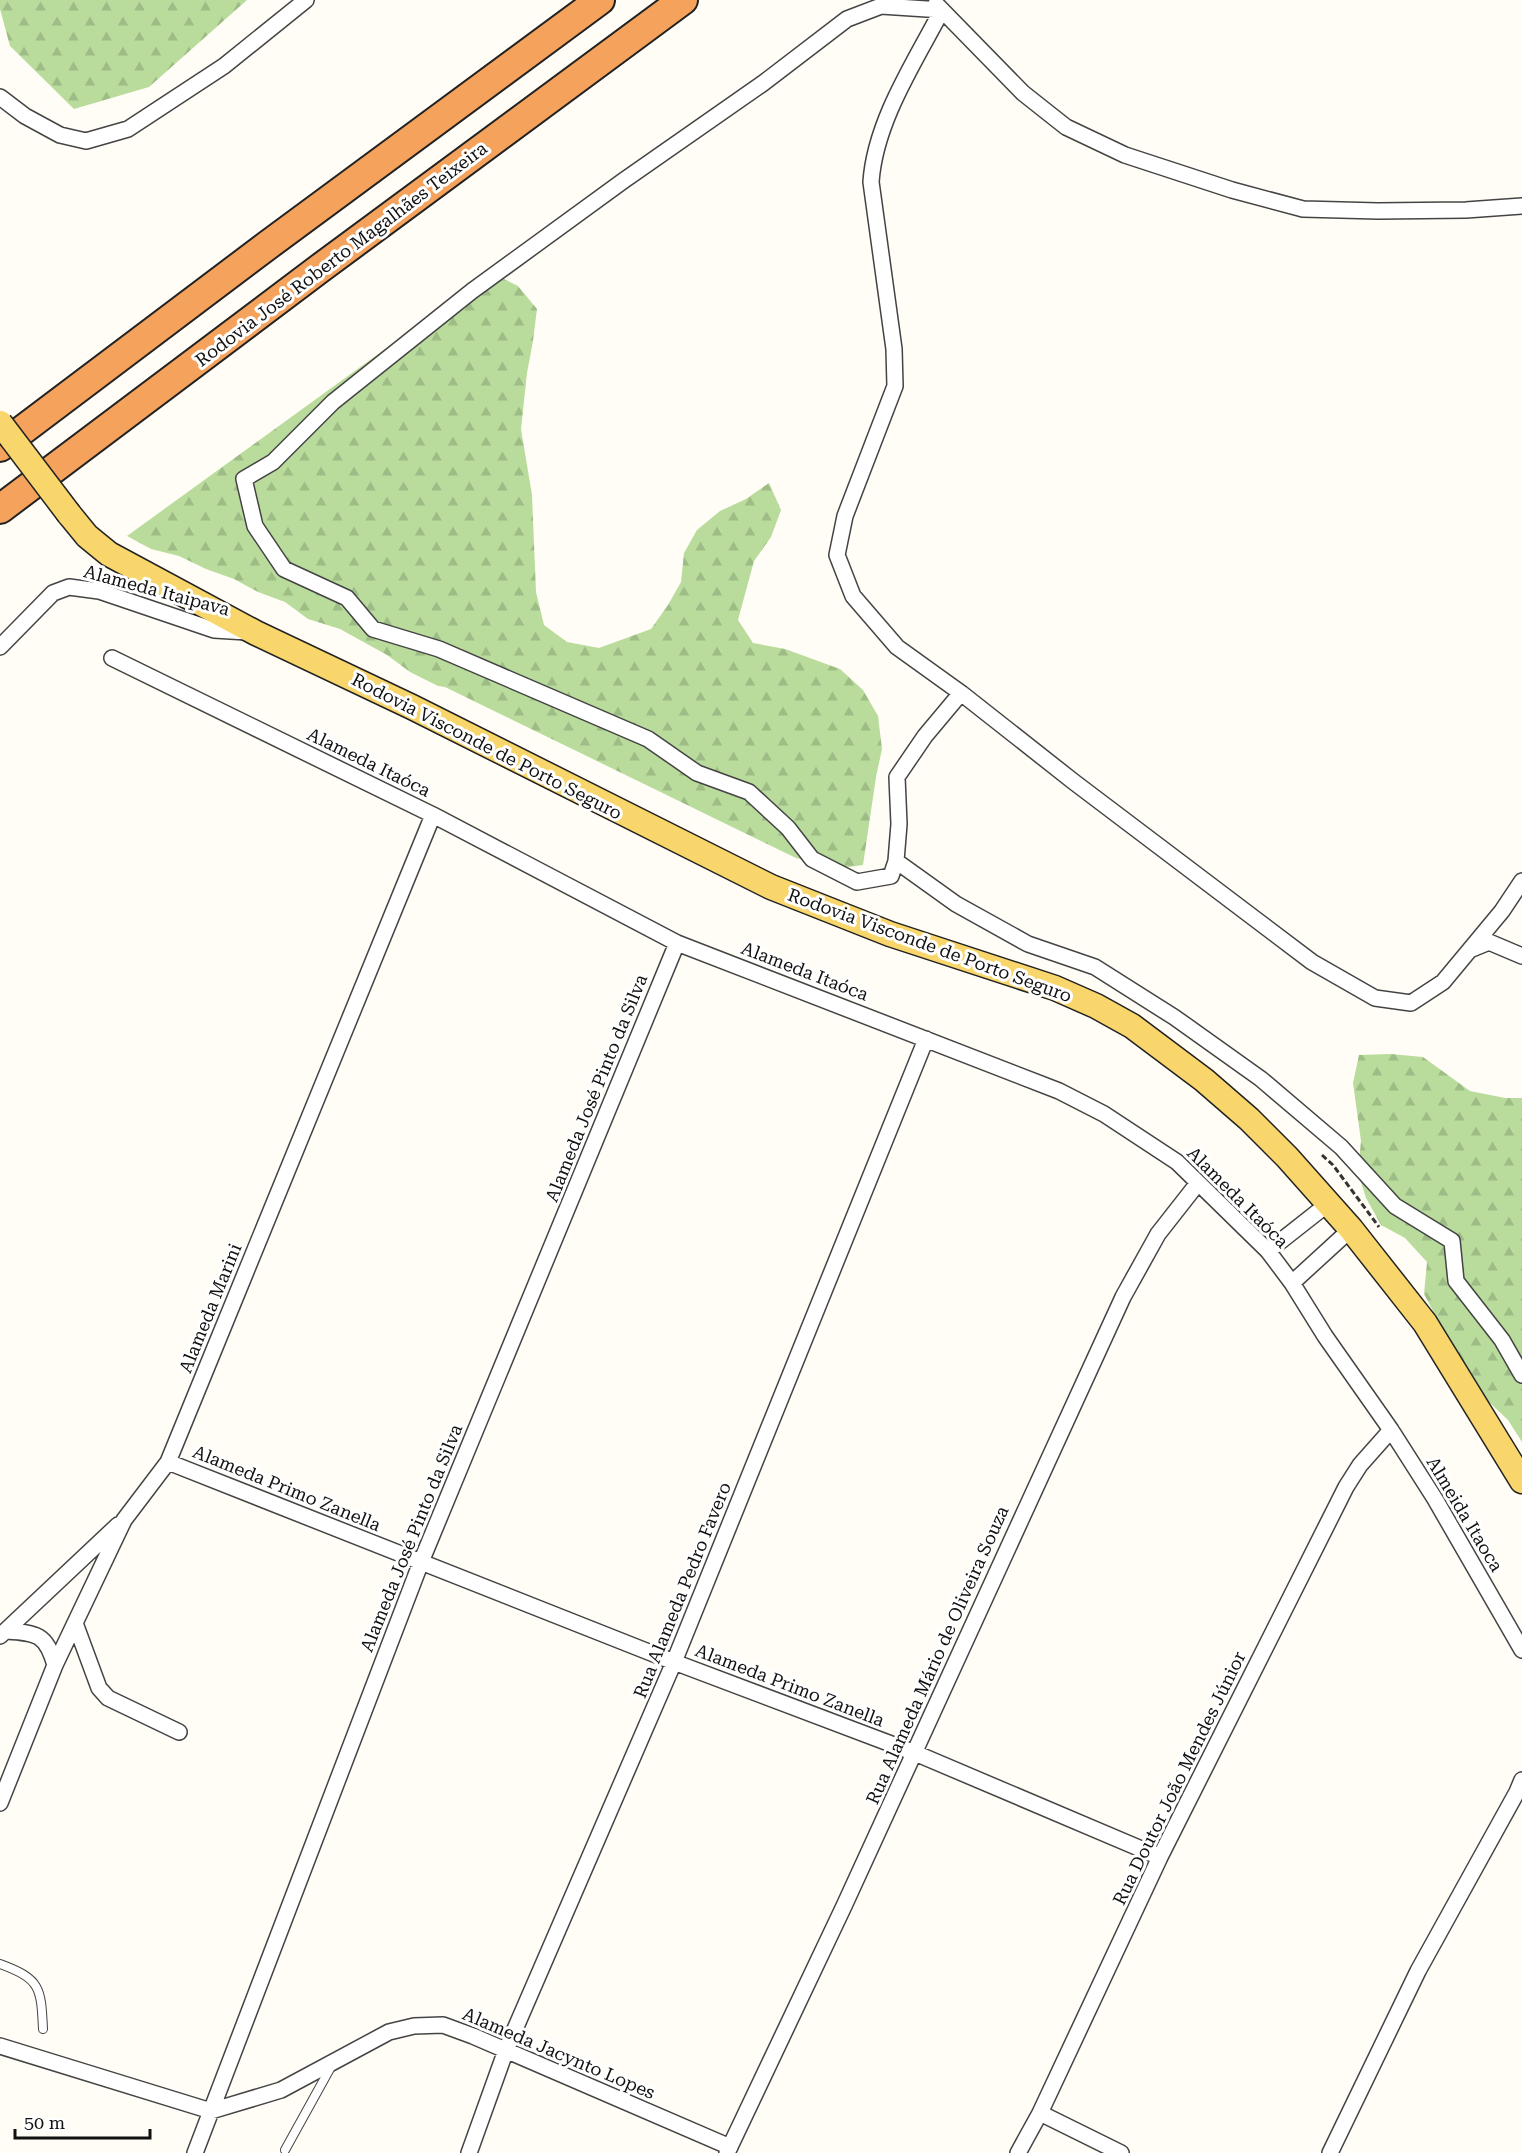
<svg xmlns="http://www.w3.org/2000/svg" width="1522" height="2153" font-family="'Roboto Serif',serif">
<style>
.forest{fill:url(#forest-firs)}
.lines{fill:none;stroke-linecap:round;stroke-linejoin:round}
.service-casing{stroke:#444;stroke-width:10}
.minor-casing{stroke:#444;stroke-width:18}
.primary-casing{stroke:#222;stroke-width:27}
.motorway-casing{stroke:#222;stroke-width:32}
.path{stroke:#333;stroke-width:3;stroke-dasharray:6 3;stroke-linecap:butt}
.service{stroke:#fff;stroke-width:8}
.minor{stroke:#fff;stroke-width:15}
.primary{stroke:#f9d66b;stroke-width:24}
.motorway{stroke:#f5a25d;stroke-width:28}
.primary-bridge-casing{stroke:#222;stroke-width:27;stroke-linecap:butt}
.primary-bridge{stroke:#f9d66b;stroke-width:24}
.labels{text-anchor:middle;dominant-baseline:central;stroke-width:6;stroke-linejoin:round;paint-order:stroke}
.street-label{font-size:18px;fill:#111;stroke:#fff}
</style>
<defs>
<pattern id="forest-firs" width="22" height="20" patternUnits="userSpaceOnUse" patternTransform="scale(1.5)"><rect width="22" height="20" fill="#b9dc9c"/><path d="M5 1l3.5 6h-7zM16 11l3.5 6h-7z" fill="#9ebc85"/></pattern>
</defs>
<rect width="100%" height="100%" fill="#fffdf5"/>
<path class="forest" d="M0,0h247l-98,87 -75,22 -64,-63 -10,-37z
M504,279l14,7 19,23 -4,32 -6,32 -6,56 11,66 4,97 8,33 23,17 32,6 52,-19 17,-24 13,-23 3,-29 13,-23 23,-19 26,-12 23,-16 12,27 -10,27 -17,24 -16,59 15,23 32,6 55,20 23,21 15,26 4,33 -6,28 -13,88 -29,4 -38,-11 -351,-171 -7,-1 -28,-14 -23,-17 -47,-26 -32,-10 -23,-17 -27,-10 -24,-13 -28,-10 -27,-13 -28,-7 -24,-13 294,-213z
M1391,1054l32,3 47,34 35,7h17v344l-14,-22 -20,-19 -34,-50 -30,-57 3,-32 -22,-24 -24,-13 -15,-27 -8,-25 3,-32 -8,-58 6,-28z"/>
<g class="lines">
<defs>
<path id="service" d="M0,1964c41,15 41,24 43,65
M285,2150l47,-85"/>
<path id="minor" d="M936,4l87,89 43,34 59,28 107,35 71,19 75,2 88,-1 56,-4
M0,97l25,19 35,19 26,6 42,-12 96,-63 82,-66
M0,647l53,-54 16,-6 30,4 115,39 33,2
M112,658l321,157 244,128 382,148 45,23 73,48 91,89 24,32 33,53 66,94 44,69 87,151
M961,693l-36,43 -28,41 2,47 -3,37 -5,15 -34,6 -45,-23 -24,-31 -39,-36 -52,-19 -49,-34 -209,-90 -66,-20 -26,-31 -63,-29 -29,-43 -11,-47 29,-17 60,-60 139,-111 151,-110 139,-97 85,-65 34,-13 61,4c-28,53 -67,112 -71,172l23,167 1,37 -50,130 -8,39 16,41 44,51 64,46 113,89 238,180 63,36 36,5 32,-21 59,-71 20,-30
M896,861l60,43 72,40 67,23 79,50 87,62 80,68 54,59 57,35 4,40 46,59 20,35
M1472,949l17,-7 33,14
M1268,1251l61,-48
M1292,1283l59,-54
M168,1462l506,200 241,91 245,104
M75,1623l24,65 9,10 71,34
M7,1631c30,2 39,3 48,34
M0,1636l118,-111
M0,1803l55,-138 69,-145 44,-58 265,-647
M0,2046l211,65 70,-21 108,-58 25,-6 29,-1 30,11 257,111
M1040,2113l81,40
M195,2153l226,-591 256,-619
M469,2153l37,-103 168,-388 252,-623
M727,2153l117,-247 279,-609 35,-63 40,-51
M1018,2153l22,-40 120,-256 186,-370 14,-22 31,-35
M1330,2153l88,-182 99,-179 5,-12"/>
<path id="primary" d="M69,514l18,22 22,18 147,79 156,74 359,180 119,47 165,54 41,18 36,20 72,54 45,39 38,38 64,72 74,94 97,158"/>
<path id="motorway" d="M0,447l268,-202 332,-245
M0,509l319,-240 364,-269"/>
</defs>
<use href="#service" class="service-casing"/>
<use href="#minor" class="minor-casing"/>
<use href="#primary" class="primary-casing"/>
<use href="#motorway" class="motorway-casing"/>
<path class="path" d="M1322,1155l11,10 46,62"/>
<use href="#service" class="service"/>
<use href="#minor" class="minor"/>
<use href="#primary" class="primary"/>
<use href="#motorway" class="motorway"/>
<defs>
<path id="primary-bridge" d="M0,423l69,91"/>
</defs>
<use href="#primary-bridge" class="primary-bridge-casing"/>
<use href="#primary-bridge" class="primary-bridge"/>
</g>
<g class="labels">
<g class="street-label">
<text transform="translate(341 254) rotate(-37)">Rodovia José Roberto Magalhães Teixeira</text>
<text transform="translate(157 590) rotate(15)">Alameda Itaipava</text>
<text transform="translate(487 746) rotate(27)">Rodovia Visconde de Porto Seguro</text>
<text transform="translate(369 762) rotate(26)">Alameda Itaóca</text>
<text transform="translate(930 945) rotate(20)">Rodovia Visconde de Porto Seguro</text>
<text transform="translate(805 971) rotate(21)">Alameda Itaóca</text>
<text transform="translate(596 1088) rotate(-68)">Alameda José Pinto da Silva</text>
<text transform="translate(1238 1197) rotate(45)">Alameda Itaóca</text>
<text transform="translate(210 1308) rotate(-68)">Alameda Marini</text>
<text transform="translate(287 1488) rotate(22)">Alameda Primo Zanella</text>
<text transform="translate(1465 1514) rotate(59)">Almeida Itaoca</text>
<text transform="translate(411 1538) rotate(-68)">Alameda José Pinto da Silva</text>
<text transform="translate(682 1590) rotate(-68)">Rua Alameda Pedro Favero</text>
<text transform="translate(937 1655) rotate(-66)">Rua Alameda Mário de Oliveira Souza</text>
<text transform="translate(790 1685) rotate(21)">Alameda Primo Zanella</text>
<text transform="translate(1179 1778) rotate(-64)">Rua Doutor João Mendes Júnior</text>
<text transform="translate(559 2053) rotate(23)">Alameda Jacynto Lopes</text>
</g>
</g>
<path d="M15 2129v9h135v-9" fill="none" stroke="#111111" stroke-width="3"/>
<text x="24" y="2129" font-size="18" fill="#111111" stroke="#ffffff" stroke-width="4.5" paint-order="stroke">50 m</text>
</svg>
